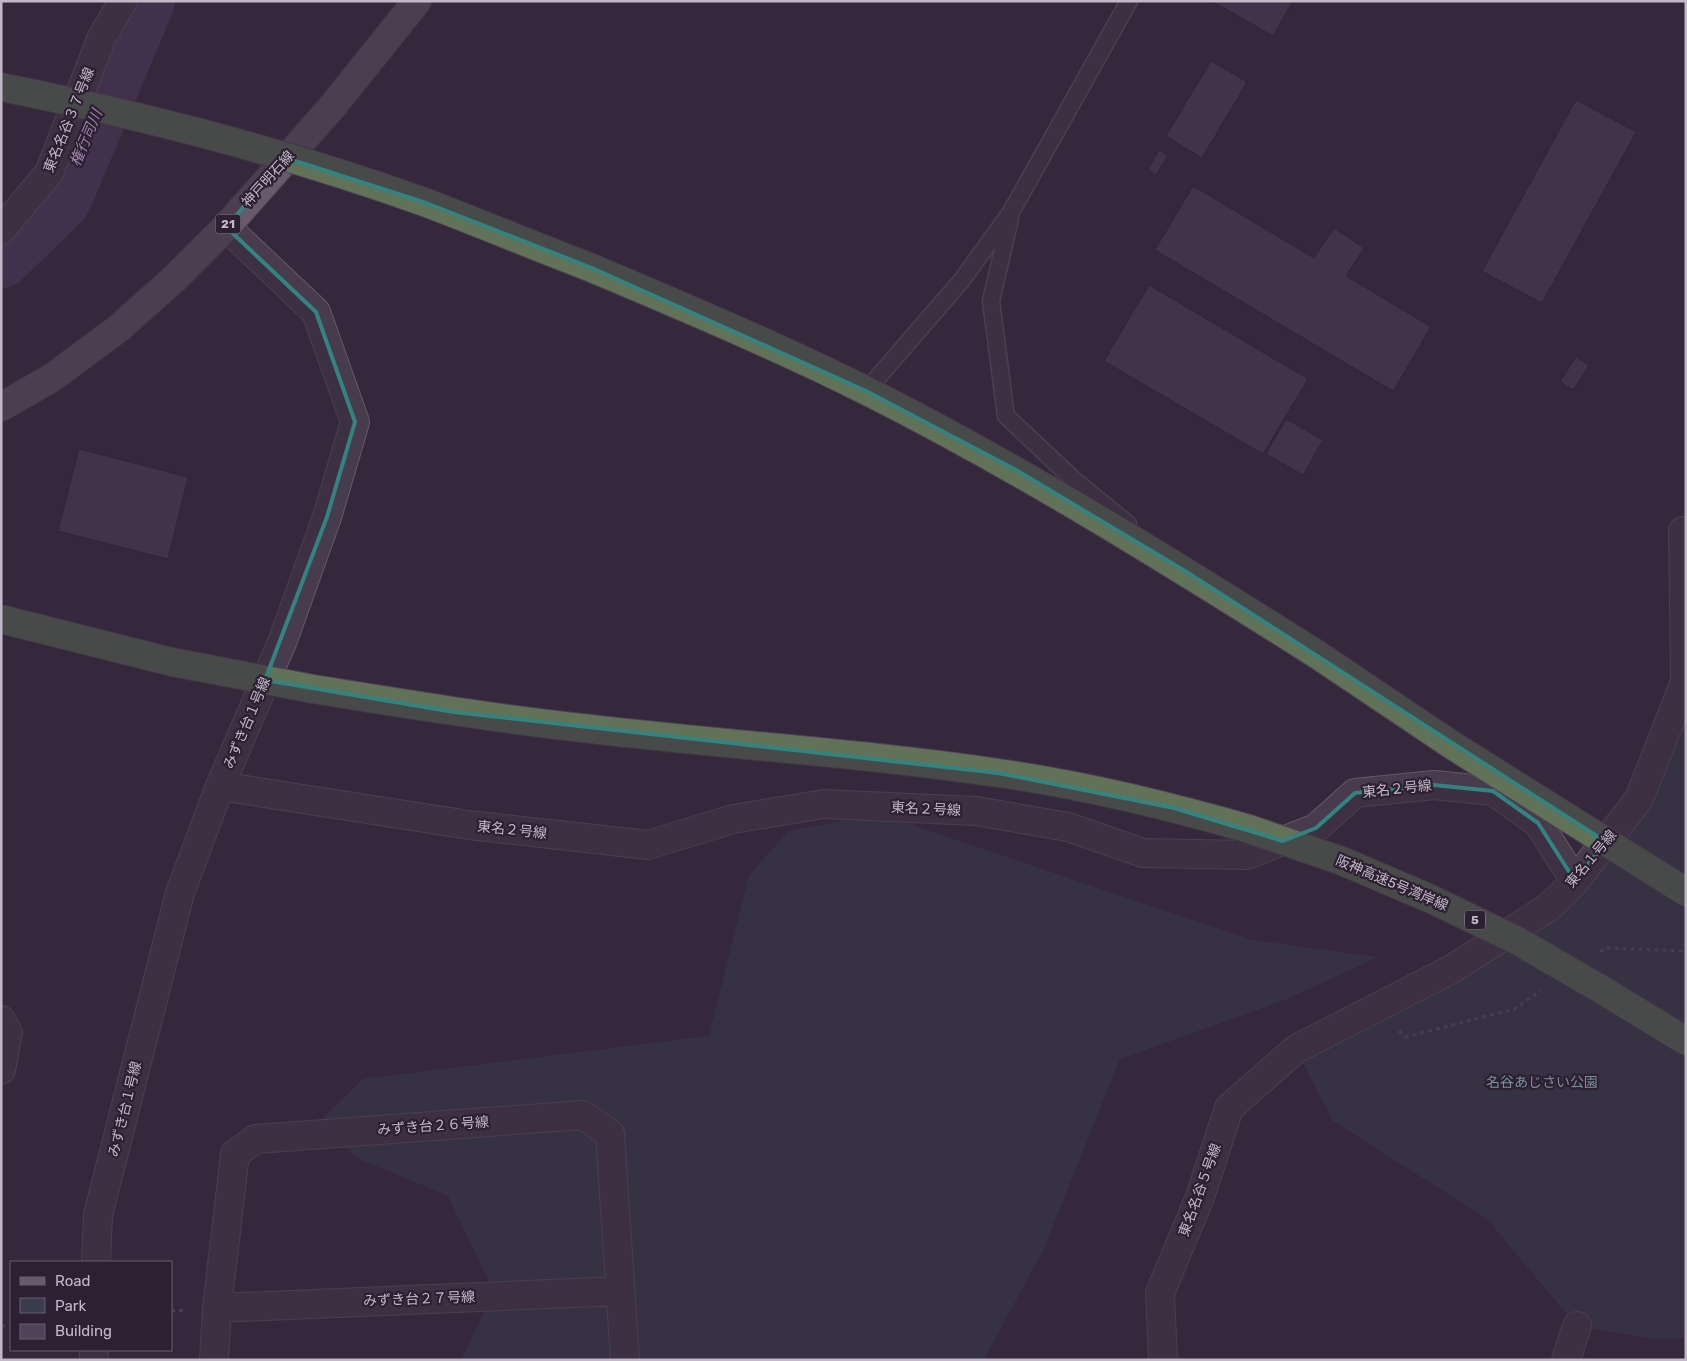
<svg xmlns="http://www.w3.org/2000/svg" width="1687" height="1361" font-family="Rubik,'Noto Sans JP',sans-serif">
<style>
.green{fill:#3b3d4f}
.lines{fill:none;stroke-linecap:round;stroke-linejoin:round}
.river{stroke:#533c5f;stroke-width:62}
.building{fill:#51425a;stroke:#2e2234}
.lane-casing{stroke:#65596b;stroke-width:19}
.street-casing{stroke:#65596b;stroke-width:30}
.primary-casing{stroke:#504556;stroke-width:30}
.highway-casing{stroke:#4f4355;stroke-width:30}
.path{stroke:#5c586a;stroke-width:3;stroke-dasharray:4 4;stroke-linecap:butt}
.lane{stroke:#473b4d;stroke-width:16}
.street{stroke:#473b4d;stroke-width:28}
.primary{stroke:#665a6c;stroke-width:28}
.highway{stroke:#617259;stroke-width:28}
.highway-bridge-casing{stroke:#4f4355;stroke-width:30;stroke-linecap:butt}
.highway-bridge{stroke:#617259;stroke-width:28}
.marked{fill:none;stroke:#338380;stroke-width:4;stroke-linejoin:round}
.labels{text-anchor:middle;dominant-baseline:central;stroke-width:4.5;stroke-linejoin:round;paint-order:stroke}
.shield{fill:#2c2032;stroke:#968a9b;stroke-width:1}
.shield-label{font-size:12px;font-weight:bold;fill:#c3b8c8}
.street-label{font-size:14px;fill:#c3b8c8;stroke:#2c2032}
.park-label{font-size:14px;fill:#79919b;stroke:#2c2032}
.water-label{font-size:15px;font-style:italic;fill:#9d83ab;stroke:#2c2032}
</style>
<rect width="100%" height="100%" fill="#35283c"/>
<path class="green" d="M1686,607v731l-33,1 -76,-13 -91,-108 -153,-97 -37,-72 253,-142 91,-108 45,-117z
M895,819l356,121 127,17 -91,42 -167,60 -76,189 -60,112h-523l33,-68 -46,-96 -93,-39 -32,-39 40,-39 346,-43 40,-161 40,-44 50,-10z"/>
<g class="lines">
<path class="river" d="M1,257l60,-59 83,-197"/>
</g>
<path class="building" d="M1212,1h81l-20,35z
M1211,61l36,21 -45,76 -36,-22z
M1576,100l60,32 -94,171 -60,-32z
M1159,150l9,5 -12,20 -8,-5z
M1193,186l121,72 20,-30 30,20 -18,28 85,51 -38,64 -238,-141z
M1149,285l159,94 -45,75 -159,-93z
M1576,357l13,8 -16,25 -13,-8z
M1286,419l37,21 -20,35 -37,-21z
M79,449l109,28 -20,82 -110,-28z"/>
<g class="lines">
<defs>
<path id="lane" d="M1010,219l-19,82 15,115 67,63 55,45
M866,391l96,-111 49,-68 118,-211"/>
<path id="street" d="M1,230l48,-57 53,-136 21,-36
M220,786l249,39 179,20 85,-26 91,-15 152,7 92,16 75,26 104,2 69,-27 39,-35 79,-8 59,6 45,32 37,58
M1,1020l7,12 -7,38
M96,1262l2,-47 82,-322 40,-107 63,-146 44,-123 28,-95 -39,-110 -90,-85
M217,1308l403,-17
M94,1360v-10
M214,1360l3,-52 18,-154 21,-15 327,-24 27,19 15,226
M1163,1360l-3,-67 40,-96 29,-89 67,-59 156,-80 97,-62 26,-26 64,-82 46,-117 -2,-151
M1566,1360l11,-34"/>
<path id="primary" d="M1,407l52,-30 66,-49 55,-49 52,-52 106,-120 85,-106"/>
<path id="highway" d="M592,268c92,39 185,78 275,123 155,78 302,170 448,262
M313,689c93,15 185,30 278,40 135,16 272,24 407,44 85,12 168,32 251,56"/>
</defs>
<use href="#lane" class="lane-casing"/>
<use href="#street" class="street-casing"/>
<use href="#primary" class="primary-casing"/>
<use href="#highway" class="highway-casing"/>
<path class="path" d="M1600,952l5,-4 81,3
M1399,1031l7,6 108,-28 27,-18
M171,1311l15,-1
M1,1326l10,-1"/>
<use href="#lane" class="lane"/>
<use href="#street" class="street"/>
<use href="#primary" class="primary"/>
<use href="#highway" class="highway"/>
<defs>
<path id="highway-bridge" d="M1,87c144,29 288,66 426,116 55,21 110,44 165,65
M1,619l171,43 141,27
M1315,653l137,92 234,147
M1249,829l93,32 89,38 87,42 86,50 82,50"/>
</defs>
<use href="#highway-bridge" class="highway-bridge-casing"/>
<use href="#highway-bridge" class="highway-bridge"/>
</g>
<path d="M0 0H1687V1361H0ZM286,158l140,45 166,65 274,123 150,79 169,101 421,271 -31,39 -37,-58 -45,-32 -59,-6 -79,8 -39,35 -33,13 -109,-33 -176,-35 -544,-61 -189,-32 62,-163 28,-95 -39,-110 -90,-85z" fill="#35283c" fill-opacity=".55" fill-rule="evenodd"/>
<path class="marked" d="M286,158l140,45 166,65 274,123 150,79 169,101 421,271 -31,39 -37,-58 -45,-32 -59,-6 -79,8 -39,35 -33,13 -109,-33 -176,-35 -544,-61 -189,-32 62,-163 28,-95 -39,-110 -90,-85z"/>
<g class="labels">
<g class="shield">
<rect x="215.5" y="214.5" width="25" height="19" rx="4"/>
<rect x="1465" y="910.5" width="20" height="19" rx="4"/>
</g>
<g class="shield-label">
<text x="228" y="224">21</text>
<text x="1475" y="920">5</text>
</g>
<g class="street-label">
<text transform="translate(69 120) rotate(-68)">東名名谷３７号線</text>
<text transform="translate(268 179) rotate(-48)">神戸明石線</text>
<text transform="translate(247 723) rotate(-67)">みずき台１号線</text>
<text transform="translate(1397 789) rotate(-6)">東名２号線</text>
<text transform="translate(926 809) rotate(3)">東名２号線</text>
<text transform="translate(512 830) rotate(6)">東名２号線</text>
<text transform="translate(1591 859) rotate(-50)">東名１号線</text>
<text transform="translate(1392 883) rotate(23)">阪神高速5号湾岸線</text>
<text transform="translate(125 1109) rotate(-76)">みずき台１号線</text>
<text transform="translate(433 1126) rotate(-4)">みずき台２６号線</text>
<text transform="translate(1200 1190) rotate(-70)">東名名谷５号線</text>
<text transform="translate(419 1299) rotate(-2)">みずき台２７号線</text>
</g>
<g class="park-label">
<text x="1542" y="1082">名谷あじさい公園</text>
</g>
<g class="water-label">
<text transform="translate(86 138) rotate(-67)">権行司川</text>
</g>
</g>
<rect width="1687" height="1361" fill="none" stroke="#c3b8c8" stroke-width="5"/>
<rect x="10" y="1261" width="162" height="90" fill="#2c2032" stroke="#685d6e"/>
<rect x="20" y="1277" width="25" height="8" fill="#665a6c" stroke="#685d6e"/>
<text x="55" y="1286" font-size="15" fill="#c3b8c8">Road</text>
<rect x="20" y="1298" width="25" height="15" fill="#3b3d4f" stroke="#685d6e"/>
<text x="55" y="1311" font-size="15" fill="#c3b8c8">Park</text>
<rect x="20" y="1324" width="25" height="15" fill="#51425a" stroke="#685d6e"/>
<text x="55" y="1336" font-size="15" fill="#c3b8c8">Building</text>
</svg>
